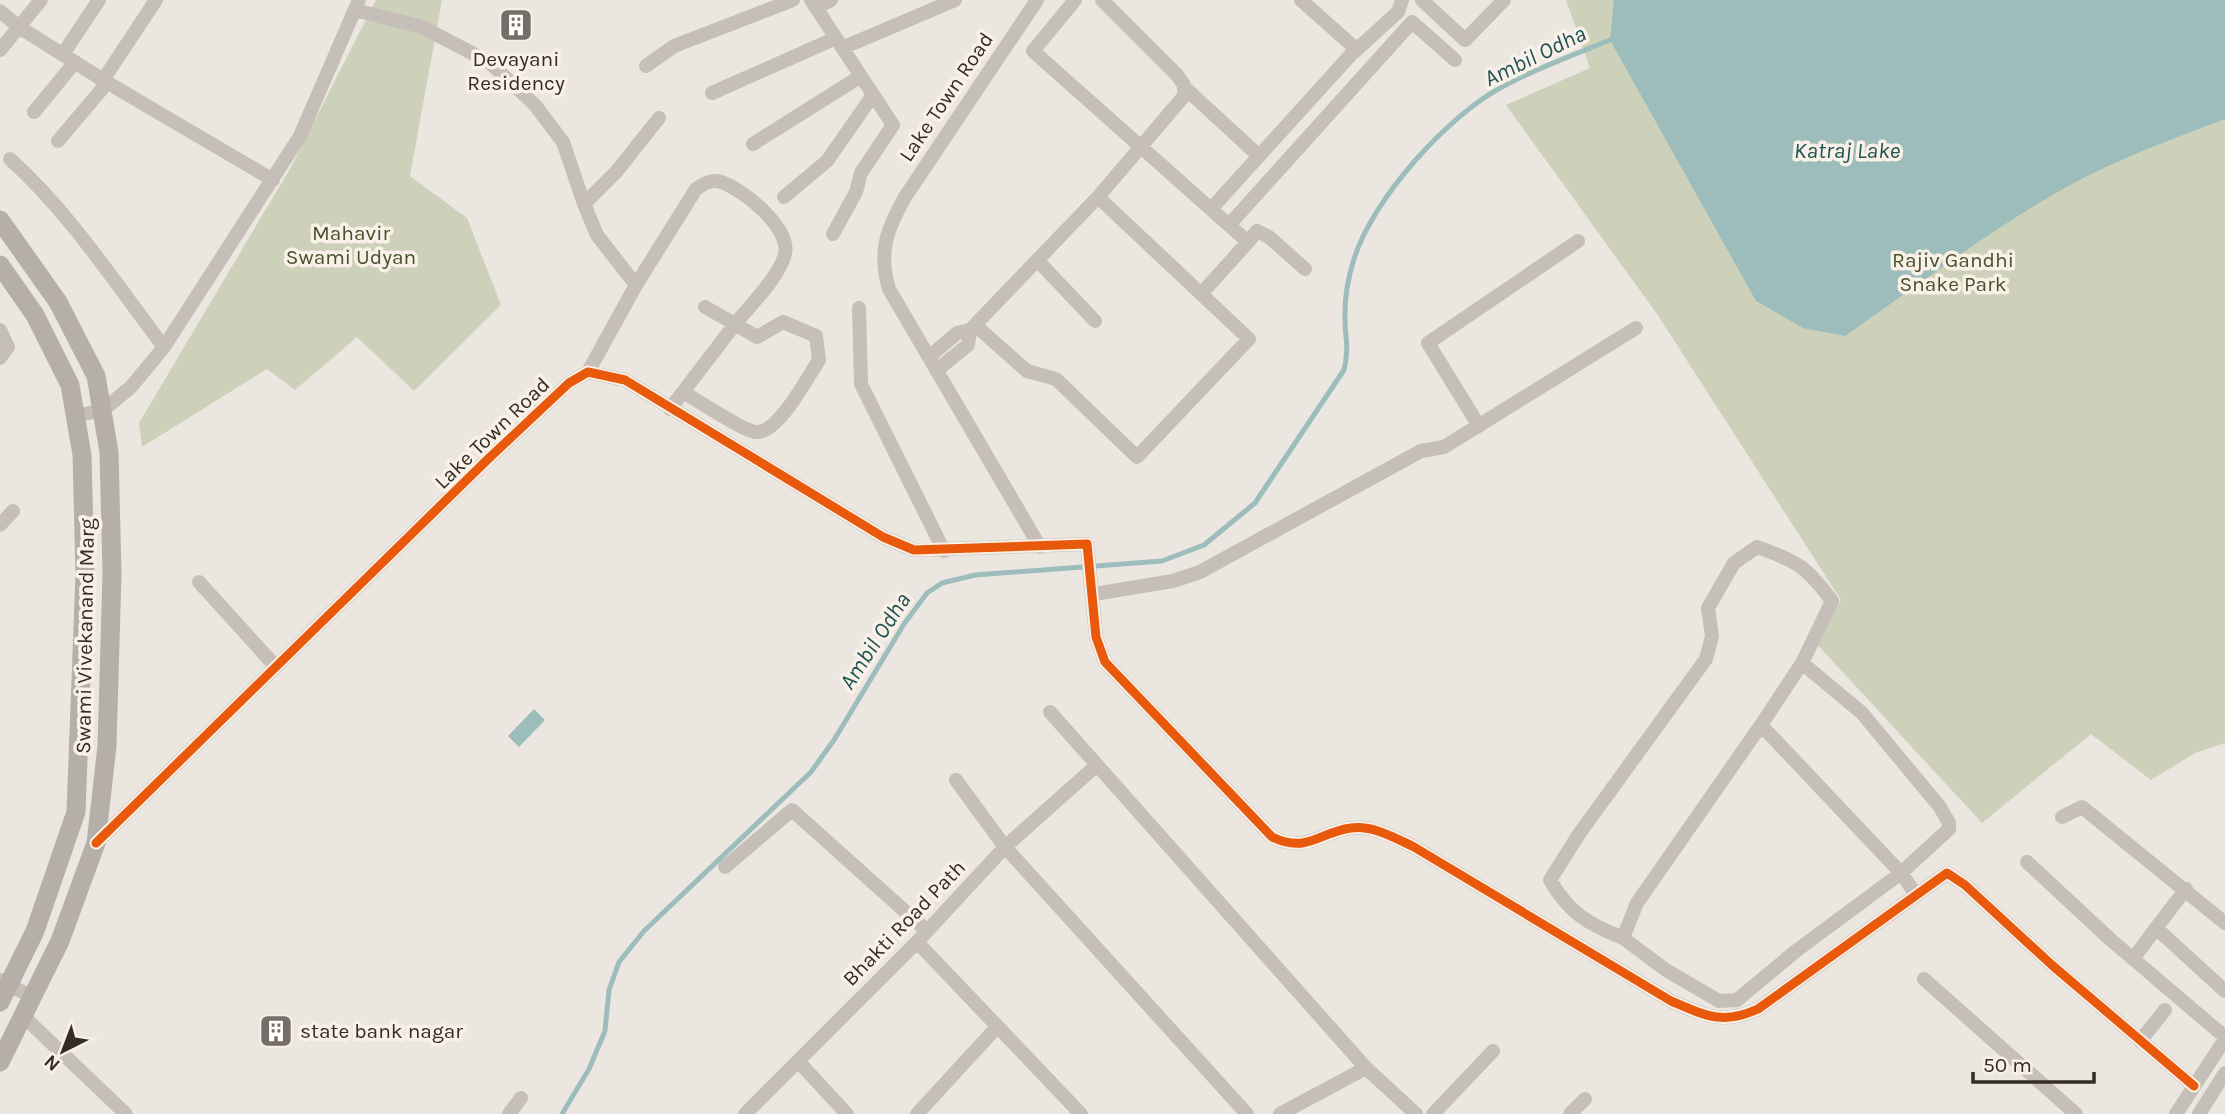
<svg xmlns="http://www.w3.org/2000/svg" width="2225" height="1114" font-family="Karla,sans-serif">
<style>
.green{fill:#cdd1ba}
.water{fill:#9cbdbc}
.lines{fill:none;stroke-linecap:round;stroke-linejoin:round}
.stream{stroke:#9cbdbc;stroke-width:5}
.minor{stroke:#c5beb9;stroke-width:14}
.secondary{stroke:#b6aea9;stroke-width:19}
.cycleway-casing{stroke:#f9f0e7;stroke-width:13}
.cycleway{stroke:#e8590c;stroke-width:9}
.labels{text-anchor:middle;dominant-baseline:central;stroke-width:7;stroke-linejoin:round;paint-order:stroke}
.poi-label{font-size:21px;fill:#352c27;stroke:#f9f0e7}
.street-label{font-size:21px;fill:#352c27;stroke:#f9f0e7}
.park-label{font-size:21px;fill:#45532c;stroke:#f9f0e7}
.water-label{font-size:23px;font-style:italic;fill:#1e5356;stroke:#f9f0e7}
</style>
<rect width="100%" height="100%" fill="#ece6e0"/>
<path class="green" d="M376,0h66l-32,176 57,42 34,87 -87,86 -57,-54 -62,53 -28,-21 -125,78 -3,-24 152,-256z
M1566,0h659v743l-30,10 -44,27 -60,-46 -109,89 -169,-183 28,-40 -184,-286 -151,-209 84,-37z"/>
<path class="water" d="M1614,0h611v119c-55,21 -111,41 -162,70 -76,43 -146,97 -218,147l-42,-8 -47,-27 -146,-261z
M534,709l11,11 -26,27 -11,-11z"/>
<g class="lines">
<path class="stream" d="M562,1114l27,-45 16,-38 4,-41 10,-28 25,-31 167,-159 23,-32 70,-116 23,-31 15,-10 33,-8 187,-14 42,-16 51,-42 89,-133c6,-25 0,-35 1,-58 0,-17 4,-37 9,-53 18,-59 93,-143 148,-172 34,-19 72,-32 108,-47"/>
<path class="minor" d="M811,0l82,125 -32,48 -5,19 -23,42
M1037,0l-132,197c-18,32 -27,55 -16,92l151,258
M1075,0l-42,51 215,191 -47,52
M1422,0l43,40 39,-40
M816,8l15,-8
M355,10l67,17 67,35 46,43 28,37 21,62
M0,11l19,16 84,53 170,100
M842,48l113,-48
M0,50l41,-50
M1354,52l44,-40 4,-12
M63,54l36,-54
M646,66l28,-20 119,-46
M1184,87l75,69
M712,93l124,-55
M34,112l41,-50
M58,141l44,-52 1,-9 53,-80
M753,144l108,-68
M10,159c60,54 105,124 154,188
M784,197l43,-36 46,-66
M1211,209l145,-160 -55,-49
M1229,225l183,-203 43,38
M1248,242l9,-11 12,6 36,32
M1038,261l57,60
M636,285l-39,-50 -13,-31 33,-33 42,-53
M859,308l2,76 83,167
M975,325l52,46 29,8 81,78 112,-118 -151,-142
M0,330l8,17 -8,11
M929,357l28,-24 13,-3 128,-133 86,-101v-11l-7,-10 -75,-75
M937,370l31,-25 2,-15
M588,372l48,-87 60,-96c7,-5 15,-10 25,-7 22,7 70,46 64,72 -5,22 -36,53 -50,70l22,13 26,-15 33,14 3,24c-12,18 -41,74 -63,72 -13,-1 -59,-32 -73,-40
M670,409l65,-85 -30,-17
M75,416l28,-6 28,-23 33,-40 136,-211 59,-136
M1479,426l-51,-83 150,-102
M0,525l13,-14
M199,582l77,85
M1094,594l79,-13 27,-9 221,-121 23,-4 192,-119
M1050,712l316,356 50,46
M1761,725l41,-62 30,-62c-25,-34 -35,-40 -75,-54l-23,16 -26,45 4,28 -6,23 -127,175 -29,46c19,33 38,44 73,58l14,-35 124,-178 140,148 14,20
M956,780l49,67 242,267
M2062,817l20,-10 143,116
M96,843l390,-382 83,-78 19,-11 37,8 258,157 31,13 173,-6 9,93 9,25 167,175c36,17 47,-5 79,-9 22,-3 44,10 63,19l257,154c35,15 51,24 87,8l189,-136 18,12 88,81 141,120
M2027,862l84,78 114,97
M725,867l67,-57 135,121
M2156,928l30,-39
M1623,938l43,32 53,31 18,-1 59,-49 105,-78 48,-44v-6l-9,-16 -78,-94 -60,-50
M917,942l164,172
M2133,959l23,-31 69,63
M1924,979l152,135
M0,980l32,17
M23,1016l103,98
M2140,1041l25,-31
M798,1061l49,53
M509,1114l12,-16
M745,1114l172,-172 88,-95 92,-82
M917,1114l80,-87
M1280,1114l86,-46
M1433,1114l60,-63
M1570,1114l15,-15
M2176,1114l49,-75
M2199,1114l26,-41"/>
<path class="secondary" d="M0,220l58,82 38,74 13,76 3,122 -5,172 -11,97 -36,98 -60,121
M0,265l35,50 35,70 12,70 3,119 -9,238 -41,119 -35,71"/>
<defs>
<path id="cycleway" d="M96,843l390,-382 83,-78 19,-11 37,8 258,157 31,13 173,-6 9,93 9,25 167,175c36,17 47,-5 79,-9 22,-3 44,10 63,19l257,154c35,15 51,24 87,8l189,-136 18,12 88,81 141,120"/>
</defs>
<use href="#cycleway" class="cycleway-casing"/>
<use href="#cycleway" class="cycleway"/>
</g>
<defs>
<symbol id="building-square" viewBox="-11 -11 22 22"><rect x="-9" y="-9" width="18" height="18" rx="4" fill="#756d68" stroke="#f9f0e7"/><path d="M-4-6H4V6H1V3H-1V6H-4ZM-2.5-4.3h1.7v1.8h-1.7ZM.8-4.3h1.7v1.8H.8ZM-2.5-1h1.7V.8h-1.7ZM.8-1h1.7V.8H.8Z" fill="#fff"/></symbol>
</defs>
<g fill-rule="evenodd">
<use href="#building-square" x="497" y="6" width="38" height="38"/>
<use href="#building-square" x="257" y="1012" width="38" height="38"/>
</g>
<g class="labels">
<g class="poi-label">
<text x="516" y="59">Devayani<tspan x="516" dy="24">Residency</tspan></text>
<text x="300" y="1031" text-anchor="start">state bank nagar</text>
</g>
<g class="street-label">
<text transform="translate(946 97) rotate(-56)">Lake Town Road</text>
<text transform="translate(492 433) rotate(-44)">Lake Town Road</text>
<text transform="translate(85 636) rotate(-89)">Swami Vivekanand Marg</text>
<text transform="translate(904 923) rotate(-46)">Bhakti Road Path</text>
</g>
<g class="park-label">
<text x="351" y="233">Mahavir<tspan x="351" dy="24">Swami Udyan</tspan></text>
<text x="1953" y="260">Rajiv Gandhi<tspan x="1953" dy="24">Snake Park</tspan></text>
</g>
<g class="water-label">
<text transform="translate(1535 56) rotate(-26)">Ambil Odha</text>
<text x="1847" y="150">Katraj Lake</text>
<text transform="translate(875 641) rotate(-57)">Ambil Odha</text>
</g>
</g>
<g transform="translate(63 1051) rotate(222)" stroke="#f9f0e7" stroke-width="5" paint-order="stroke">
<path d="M0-5L12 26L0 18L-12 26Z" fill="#352c27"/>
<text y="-10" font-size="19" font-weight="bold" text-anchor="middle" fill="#352c27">N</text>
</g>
<path d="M1973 1072v10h121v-10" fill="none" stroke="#352c27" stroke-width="3.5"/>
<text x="1983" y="1072" font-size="21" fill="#352c27" stroke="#f9f0e7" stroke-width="5" paint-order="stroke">50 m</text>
</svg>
